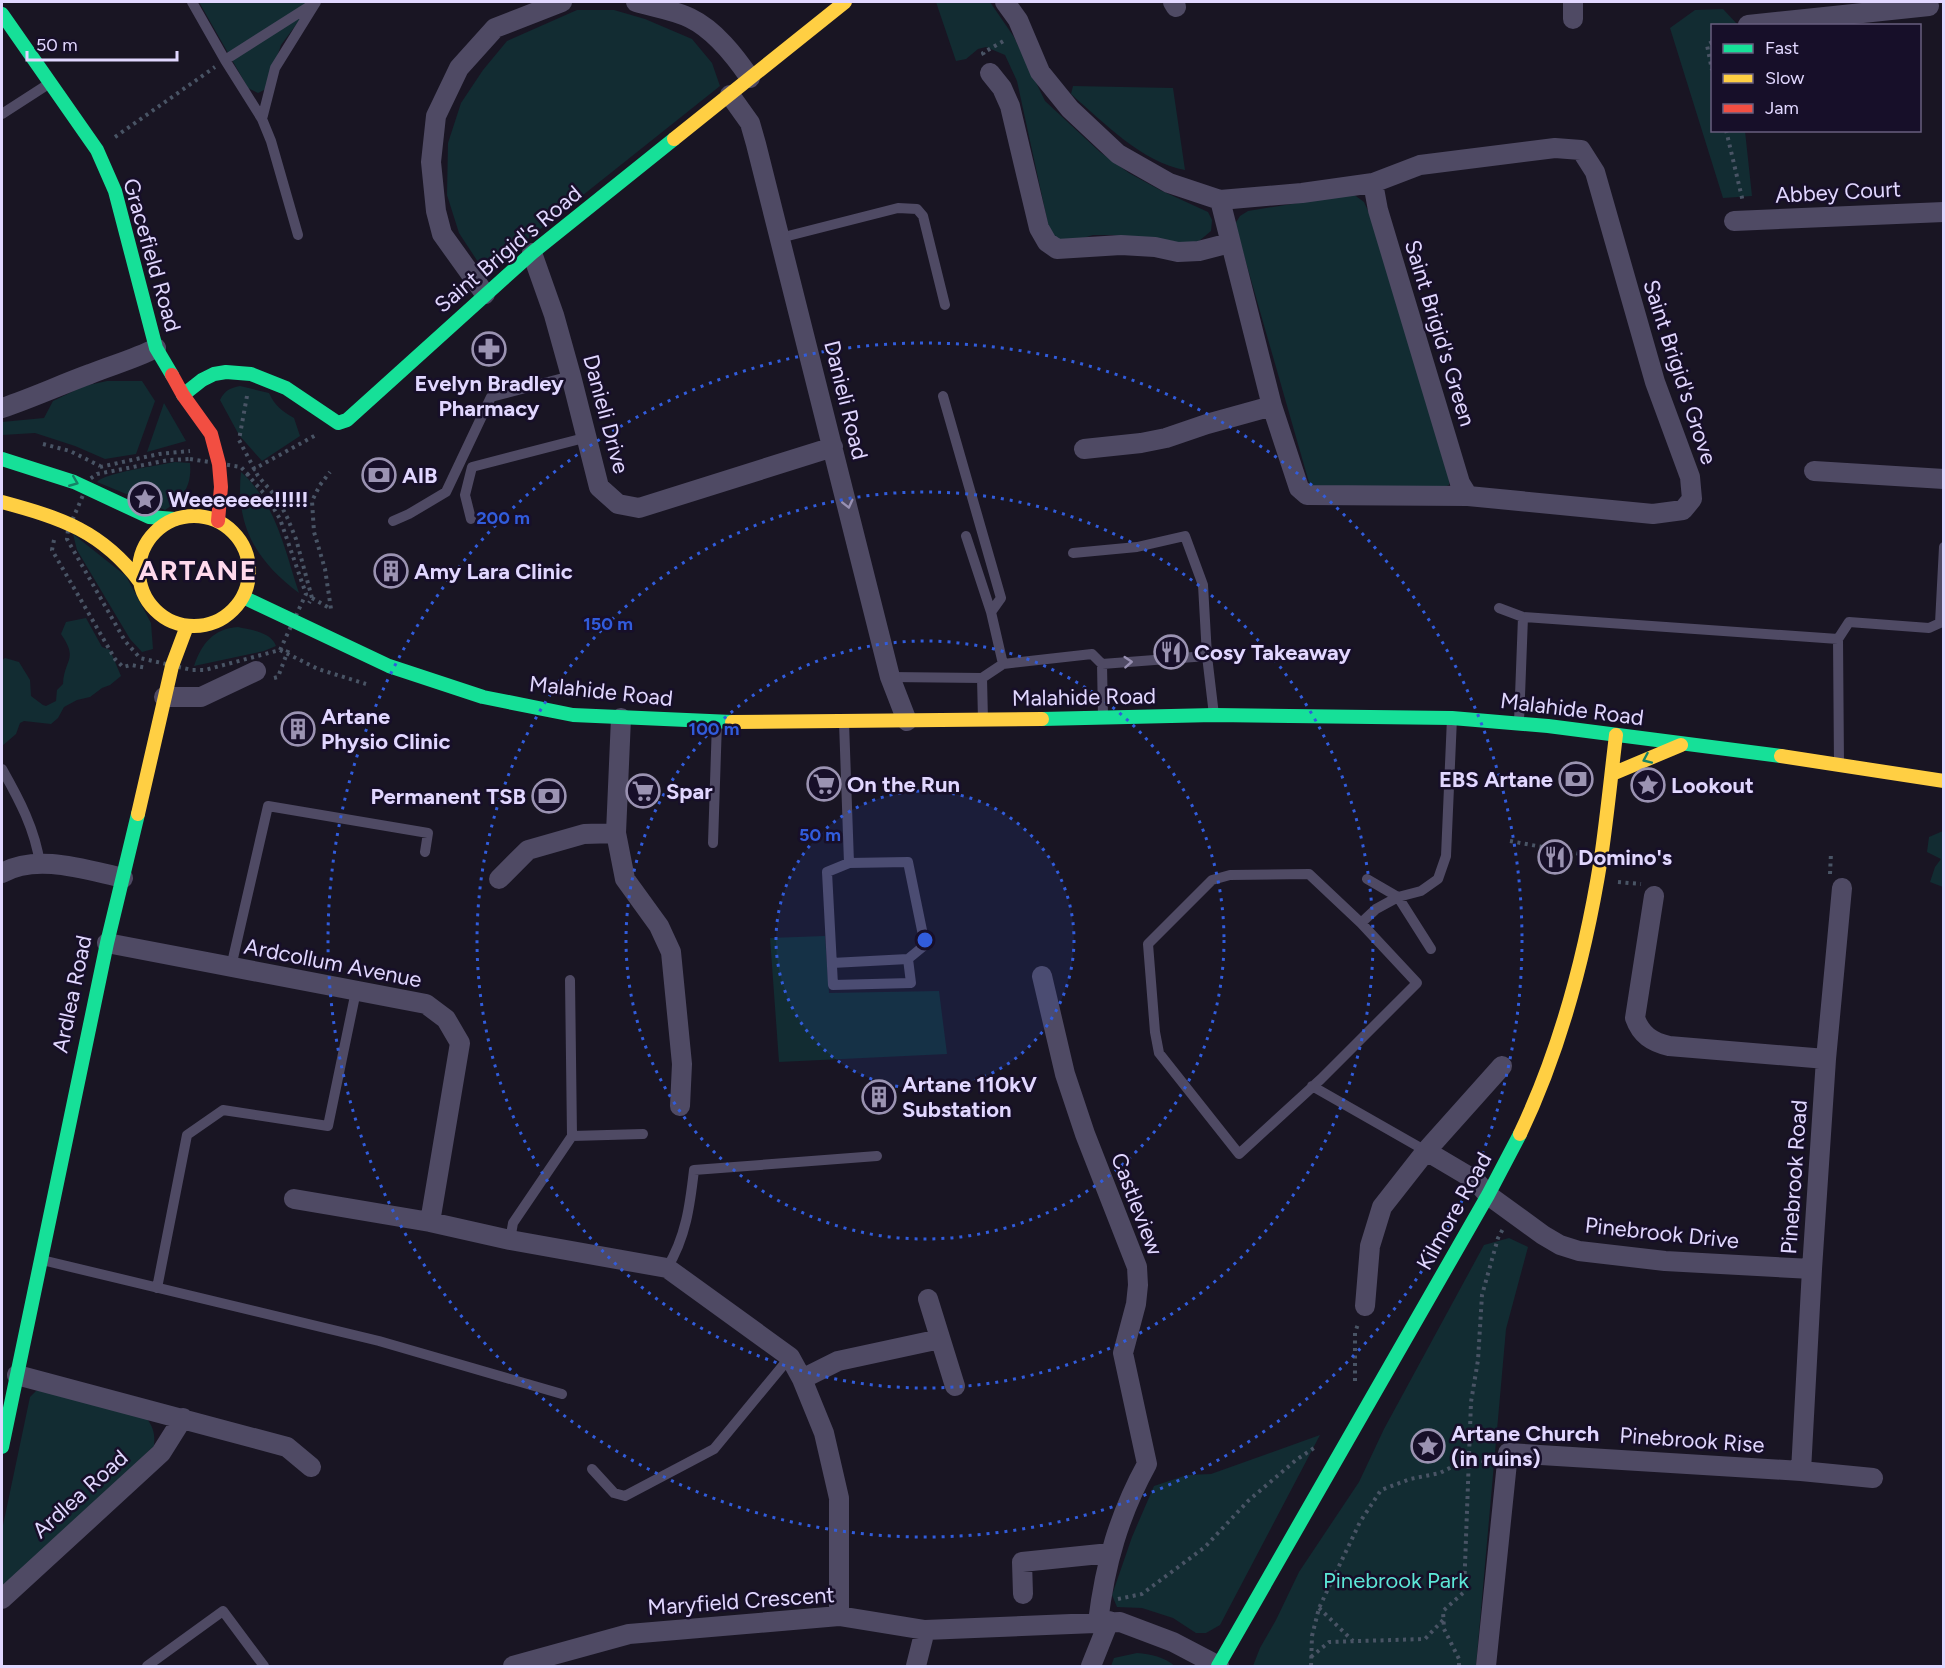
<svg xmlns="http://www.w3.org/2000/svg" width="1945" height="1668" font-family="Figtree,sans-serif">
<style>
.green{fill:#122c32}
.lines{fill:none;stroke-linecap:round;stroke-linejoin:round}
.path{stroke:#495465;stroke-width:4;stroke-dasharray:3 4.5;stroke-linecap:butt}
.lane{stroke:#4f4a64;stroke-width:10}
.street{stroke:#4f4a64;stroke-width:20}
.fast{stroke:#16e098;stroke-width:14}
.slow{stroke:#ffcf43;stroke-width:14}
.jam{stroke:#f24e42;stroke-width:14}
.oneway{stroke:#168266}
.oneway2{stroke:#9890b2}
.ring{fill:none;stroke:#315cdc;stroke-width:3;stroke-dasharray:3 6}
.labels{text-anchor:middle;dominant-baseline:central;stroke-width:5;stroke-linejoin:round;paint-order:stroke}
.street-label{font-size:22px;fill:#e1d7ff;stroke:#170f29}
.poi-label{font-size:22px;font-weight:bold;fill:#e1d7ff;stroke:#170f29;text-anchor:start}
.park-label{font-size:22px;fill:#5ce6d7;stroke:#170f29}
.district-label{font-size:28px;font-weight:bold;letter-spacing:1.5px;fill:#ffd9ec;stroke:#170f29}
.centre{fill:#315cdc;stroke:#170f29;stroke-width:3}
.ring-label{font-size:18px;text-anchor:middle;font-weight:bold;fill:#315cdc;stroke:#170f29;stroke-width:5;stroke-linejoin:round;paint-order:stroke}
</style>
<rect width="100%" height="100%" fill="#191523"/>
<path class="green" d="M199,2h114l-32,43 -15,44 -8,4 -10,-5z
M936,2h54l24,35 31,64 55,51 29,21 31,17 48,22 4,8 -1,11 -12,10 -12,4 -75,-10h-19l-16,5 -17,1 -10,-8 -33,-152 -12,-26 -19,-8 -8,2 -12,10 -10,2z
M1723,9l15,16 -26,1v104l33,1 7,65 -29,2 -53,-170 25,-18z
M577,10h37l31,9 47,20 20,24 8,23 -225,179h-15l-21,-32 -12,-38 1,-52 13,-40 22,-33 24,-29z
M1073,86l100,2 12,82c-42,-7 -82,-48 -114,-76z
M1353,194l11,8 7,15 80,256 -2,12 -10,4 -129,-3 -75,-262 5,-8 8,-5z
M107,381h35l13,20 -19,53 -31,5 -30,-13 -40,-13 -33,2v-13l42,-4 9,-17 31,-15z
M240,386l29,7c6,13 13,18 25,25l6,18 -38,25 -23,-26 -19,-35c5,-10 10,-12 20,-14z
M164,403l22,38 -39,11z
M175,462l15,1c2,22 -6,35 -25,47l-68,-28c7,-9 63,-17 78,-20z
M241,472c35,31 44,79 58,121 -42,-31 -64,-67 -58,-121z
M73,534l53,42 25,47 2,26 -11,3 -12,-13 -53,-89z
M86,618l16,29 8,3 11,26 -11,9 -8,3 -12,9 -13,3 -13,7 -6,11 -7,6 -27,-3 -4,2 -4,11 -14,12v-86l3,-2 14,4 11,18 1,16 12,9 3,1 10,-5 1,-11 6,-6c1,-25 16,-24 -2,-50l5,-12z
M238,627c13,3 33,5 38,19l-12,5 -70,15c8,-23 19,-37 44,-39z
M1943,831v56l-13,-5 5,-15 6,-8 -14,-7 2,-15z
M825,936l4,57 110,-2 8,63 -168,8 -9,-124z
M1509,1238l19,9 -22,82 -30,337h-223l7,-18 16,-28 23,-48 60,-90 25,-53 100,-184z
M36,1391h7l104,28c7,9 8,16 7,27l-152,143v-59l28,-133z
M1320,1435l-100,190 -14,8h-10l-23,-15 -31,-10 -25,-1 -5,-12 20,-58 22,-51 33,-11 24,-1z
M1137,1653c14,1 27,4 38,13h-64l3,-8z"/>
<g class="lines">
<path class="path" d="M1712,42l-5,3 5,25
M984,55l-1,-2 22,-13
M1726,130l17,72
M115,137l100,-70
M247,396l-8,44 19,36 19,22 10,19 9,22 16,59 -3,5
M43,444l27,7 30,15
M190,459l51,8 26,30 13,22 26,75 -26,56 -75,20h-13l-52,-12 -15,-17 -58,-102 1,-9 22,-51 7,-5 72,-14z
M100,467l59,-13 31,-3
M247,475l7,-6 62,-34
M54,540l-2,10 63,109 8,8 8,-2 16,3
M312,598l19,11 -6,-40 -11,-37 -2,-31 8,-16 10,-13
M280,650l38,19 48,15
M274,678l4,-1 11,-29
M1510,841l70,13
M1830,874l1,-21
M1618,882l23,2
M1355,1381v-48l3,-9
M1118,1599l24,-5 63,-47 43,-46 48,-41 18,-12
M1319,1608l34,33
M1311,1657l18,-15 96,-3 18,-19
M1311,1666l1,-30 7,-28 41,-86 21,-32 29,-11 30,-6 31,-16 18,6
M1459,1666v-7l-15,-30 -1,-18 21,-19 7,-190 7,-42 4,-65 16,-57 6,-11"/>
<path class="lane" d="M192,2l33,58 37,59 9,22 27,94
M225,60l88,-56
M2,114l48,-31
M262,119l13,-51 41,-66
M780,238l118,-30 19,1 6,7 22,89
M943,396l58,202 -10,14 12,52
M471,519l-6,-24 7,-28 116,-30
M393,521l16,-7 37,-22 45,-95 80,-21
M966,536l25,76
M1073,553l64,-6 48,-11 18,49 4,71
M1499,608l24,9 315,22 11,-17 80,6 11,-5 4,-76
M1838,639l1,125
M890,677l92,1
M1103,717l-1,-53 105,-8 7,59
M983,720l-1,-42 21,-14 89,-10 10,10
M844,722l5,141 59,-1 17,83 -17,14 3,24 -78,2 -6,-113 22,-9
M1519,722l4,-105
M2,769c17,30 33,60 38,95
M713,843l4,-121
M1309,874l52,49 56,60 -96,96 -82,75 -80,-101 -4,-21 -7,-88 64,-64 18,-5z
M1367,879l31,18 33,52
M1361,923l15,-14 22,-12 23,-6 17,-12 8,-23 6,-138
M832,963l76,-4
M231,967l37,-161 160,27 -3,19
M1312,1086l114,65
M572,1136l71,-2
M510,1240l3,-17 59,-87 -2,-156
M42,1260l337,81 183,53
M667,1268c19,-31 23,-63 27,-98l183,-14
M157,1288l30,-153 36,-25 105,16 28,-135
M592,1469l22,24 11,3 89,-47 76,-92
M147,1666l76,-55 41,55"/>
<path class="street" d="M636,2c17,5 38,8 54,16 25,12 45,38 60,60
M1005,2l13,18 22,52 30,37 48,45 51,29 51,17 82,-7 71,-10 47,-18 135,-17 26,2 14,22 60,210 35,95 2,22 -9,11 -30,4 -185,-18 -161,-1 -8,-7 -27,-82 -52,-206
M1173,2l3,5
M1573,19v-17
M1748,25l181,-19
M990,73l12,15 8,18 29,122 8,14 10,7 64,-4 34,2 23,5 21,-1 31,-8
M730,95l20,28 6,21 134,533 17,44
M1373,183l5,27 82,273 8,13
M1734,221l210,-9
M532,253l22,62 17,61 28,111 19,17 21,4 194,-61
M485,294l-43,-60 -6,-23 -5,-49 5,-46 23,-48 36,-40 67,-26
M2,408c30,-10 58,-23 88,-34 22,-9 45,-15 66,-26
M1084,449l57,-6 25,-5 41,-14 65,-18
M1814,471l130,8
M164,697h37l55,-26
M621,718l-5,115 9,46 34,47 12,26 11,112 -2,42
M2,873c35,-20 84,-3 121,5
M499,879l29,-29 56,-16 32,-1
M1654,896l-19,122c6,17 17,24 34,28l157,13
M107,943l319,61 20,15 14,24 -30,179 80,18 157,28 123,89 12,22 22,54 15,65v118
M1042,976l23,98 20,60 52,133 1,18 -2,19 -13,49 24,111c-28,51 -42,100 -49,158
M1502,1066l-76,85 49,29 13,15 55,40 17,10 19,6 86,10 147,8
M294,1199l136,23
M928,1299l27,87
M1365,1306l5,-60 12,-39 44,-56
M17,1375l270,72 24,20
M802,1379l36,-18 102,-22
M1801,1471l11,-202 14,-210 16,-171
M1023,1594l-1,-32 88,-9
M2,1599l159,-146 22,-35
M513,1666l116,-32 210,-18 86,14 195,-8 53,20 46,24
M916,1666l9,-36
M1091,1666l18,-45
M1486,1666l22,-213 293,18 72,7"/>
<path class="fast" d="M2,14l95,136 18,41 41,157 16,27
M183,395l19,-15 12,-6 12,-2 25,2 35,14 52,35 9,-3 185,-167 142,-114
M2,459l72,23 75,35 26,2
M243,597l146,69 94,31 90,18 159,7
M1042,719l172,-4 238,3 96,8 233,30
M2,1447l105,-504 31,-129
M1218,1666l270,-471 32,-61"/>
<path class="slow" d="M674,139l171,-137
M2,502c59,16 100,29 138,80
M139 571a55 55 0 1 1 110 0a55 55 0 1 1-110 0Z
M732,722l310,-3
M1781,756l163,25
M1612,774l69,-29
M138,814l34,-148 15,-40
M1520,1134c41,-86 66,-182 81,-276 6,-41 10,-82 15,-123"/>
<path class="jam" d="M172,375l11,20 28,39 8,30 2,23 -3,34"/>
</g>
<defs><path id="oneway-chevron" d="M-2-3.5L2.5 0L-2 3.5" fill="none" stroke-width="1.6" stroke-linecap="round" stroke-linejoin="round" transform="scale(1.5)"/></defs>
<g class="oneway">
<use href="#oneway-chevron" transform="translate(74 482) rotate(22)"/>
<use href="#oneway-chevron" transform="translate(1647 759) rotate(156)"/>
</g>
<g class="oneway2">
<use href="#oneway-chevron" transform="translate(848 504) rotate(76)"/>
<use href="#oneway-chevron" transform="translate(1128 662) rotate(-4)"/>
</g>
<circle cx="925" cy="940" r="149" fill="#315cdc" fill-opacity=".12"/>
<g class="ring">
<circle cx="925" cy="940" r="149"/>
<circle cx="925" cy="940" r="299"/>
<circle cx="925" cy="940" r="448"/>
<circle cx="925" cy="940" r="597"/>
</g>
<defs>
<symbol id="pharmacy-ring" viewBox="-11 -11 22 22"><circle r="9.5" fill="#170f29" stroke="#9b93b2" stroke-width="1.5"/><path d="M-2-6h4v4h4v4h-4v4h-4v-4h-4v-4h4Z" fill="#9b93b2"/></symbol>
<symbol id="bank-ring" viewBox="-11 -11 22 22"><circle r="9.5" fill="#170f29" stroke="#9b93b2" stroke-width="1.5"/><path d="M-6-4H6V4H-6ZM0-2.3a2.3 2.3 0 1 0 0 4.6a2.3 2.3 0 1 0 0-4.6Z" fill="#9b93b2"/></symbol>
<symbol id="sight-ring" viewBox="-11 -11 22 22"><circle r="9.5" fill="#170f29" stroke="#9b93b2" stroke-width="1.5"/><path d="M0-6L1.8-2.2L6-1.7L2.9 1.2L3.7 5.4L0 3.3L-3.7 5.4L-2.9 1.2L-6-1.7L-1.8-2.2Z" fill="#9b93b2"/></symbol>
<symbol id="building-ring" viewBox="-11 -11 22 22"><circle r="9.5" fill="#170f29" stroke="#9b93b2" stroke-width="1.5"/><path d="M-4-6H4V6H1V3H-1V6H-4ZM-2.5-4.3h1.7v1.8h-1.7ZM.8-4.3h1.7v1.8H.8ZM-2.5-1h1.7V.8h-1.7ZM.8-1h1.7V.8H.8Z" fill="#9b93b2"/></symbol>
<symbol id="restaurant-ring" viewBox="-11 -11 22 22"><circle r="9.5" fill="#170f29" stroke="#9b93b2" stroke-width="1.5"/><path d="M-5-6h1v4h1v-4h1v4h1v-4h1v5L-1.5 .5V6h-2V.5L-5-1ZM5-6V6H3V1.5H1.5Q1.5-4 5-6Z" fill="#9b93b2"/></symbol>
<symbol id="supermarket-ring" viewBox="-11 -11 22 22"><circle r="9.5" fill="#170f29" stroke="#9b93b2" stroke-width="1.5"/><path d="M-6-5.5h2.5l.6 2H6L4.5 2H-2.5L-4.4-4H-6ZM-1.5 3.2a1.3 1.3 0 1 0 .1 0ZM3 3.2a1.3 1.3 0 1 0 .1 0Z" fill="#9b93b2"/></symbol>
</defs>
<g fill-rule="evenodd">
<use href="#pharmacy-ring" x="470" y="330" width="38" height="38"/>
<use href="#bank-ring" x="360" y="456" width="38" height="38"/>
<use href="#sight-ring" x="126" y="480" width="38" height="38"/>
<use href="#building-ring" x="372" y="552" width="38" height="38"/>
<use href="#restaurant-ring" x="1152" y="633" width="38" height="38"/>
<use href="#building-ring" x="279" y="710" width="38" height="38"/>
<use href="#bank-ring" x="1557" y="760" width="38" height="38"/>
<use href="#supermarket-ring" x="805" y="765" width="38" height="38"/>
<use href="#sight-ring" x="1629" y="766" width="38" height="38"/>
<use href="#supermarket-ring" x="624" y="772" width="38" height="38"/>
<use href="#bank-ring" x="530" y="777" width="38" height="38"/>
<use href="#restaurant-ring" x="1536" y="838" width="38" height="38"/>
<use href="#building-ring" x="860" y="1078" width="38" height="38"/>
<use href="#sight-ring" x="1409" y="1427" width="38" height="38"/>
</g>
<g class="labels">
<g class="street-label">
<text transform="translate(1838 192) rotate(-3)">Abbey Court</text>
<text transform="translate(508 249) rotate(-40)">Saint Brigid's Road</text>
<text transform="translate(152 255) rotate(74)">Gracefield Road</text>
<text transform="translate(1440 333) rotate(73)">Saint Brigid's Green</text>
<text transform="translate(1680 372) rotate(72)">Saint Brigid's Grove</text>
<text transform="translate(846 400) rotate(76)">Danieli Road</text>
<text transform="translate(606 414) rotate(75)">Danieli Drive</text>
<text transform="translate(601 691) rotate(6)">Malahide Road</text>
<text transform="translate(1084 697) rotate(-1)">Malahide Road</text>
<text transform="translate(1572 709) rotate(7)">Malahide Road</text>
<text transform="translate(333 963) rotate(11)">Ardcollum Avenue</text>
<text transform="translate(72 994) rotate(-78)">Ardlea Road</text>
<text transform="translate(1794 1177) rotate(-86)">Pinebrook Road</text>
<text transform="translate(1137 1204) rotate(69)">Castleview</text>
<text transform="translate(1454 1211) rotate(-61)">Kilmore Road</text>
<text transform="translate(1662 1233) rotate(6)">Pinebrook Drive</text>
<text transform="translate(1692 1440) rotate(4)">Pinebrook Rise</text>
<text transform="translate(80 1494) rotate(-42)">Ardlea Road</text>
<text transform="translate(741 1601) rotate(-4)">Maryfield Crescent</text>
</g>
<g class="poi-label">
<text x="489" y="383" text-anchor="middle">Evelyn Bradley<tspan x="489" dy="25">Pharmacy</tspan></text>
<text x="402" y="475">AIB</text>
<text x="168" y="499">Weeeeeee!!!!!</text>
<text x="414" y="571">Amy Lara Clinic</text>
<text x="1194" y="652">Cosy Takeaway</text>
<text x="321" y="716">Artane<tspan x="321" dy="25">Physio Clinic</tspan></text>
<text x="1553" y="779" text-anchor="end">EBS Artane</text>
<text x="847" y="784">On the Run</text>
<text x="1671" y="785">Lookout</text>
<text x="666" y="791">Spar</text>
<text x="526" y="796" text-anchor="end">Permanent TSB</text>
<text x="1578" y="857">Domino's</text>
<text x="902" y="1084">Artane 110kV<tspan x="902" dy="25">Substation</tspan></text>
<text x="1451" y="1433">Artane Church<tspan x="1451" dy="25">(in ruins)</tspan></text>
</g>
<g class="park-label">
<text x="1396" y="1580">Pinebrook Park</text>
</g>
<g class="district-label">
<text x="198" y="570">ARTANE</text>
</g>
</g>
<circle cx="925" cy="940" r="9" class="centre"/>
<g class="ring-label">
<text x="503" y="524">200 m</text>
<text x="608" y="630">150 m</text>
<text x="714" y="735">100 m</text>
<text x="820" y="841">50 m</text>
</g>
<rect width="1945" height="1668" fill="none" stroke="#e1d7ff" stroke-width="6"/>
<rect x="1711" y="24" width="210" height="108" fill="#170f29" stroke="#685f7f" stroke-width="1.5"/>
<rect x="1723" y="44" width="30" height="9" fill="#16e098" stroke="#685f7f" stroke-width="1.5"/>
<text x="1765" y="54" font-size="18" fill="#e1d7ff">Fast</text>
<rect x="1723" y="74" width="30" height="9" fill="#ffcf43" stroke="#685f7f" stroke-width="1.5"/>
<text x="1765" y="84" font-size="18" fill="#e1d7ff">Slow</text>
<rect x="1723" y="104" width="30" height="9" fill="#f24e42" stroke="#685f7f" stroke-width="1.5"/>
<text x="1765" y="114" font-size="18" fill="#e1d7ff">Jam</text>
<path d="M27 51v9h150v-9" fill="none" stroke="#e1d7ff" stroke-width="3"/>
<text x="36" y="51" font-size="18" fill="#e1d7ff" stroke="#170f29" stroke-width="4.5" paint-order="stroke">50 m</text>
</svg>
